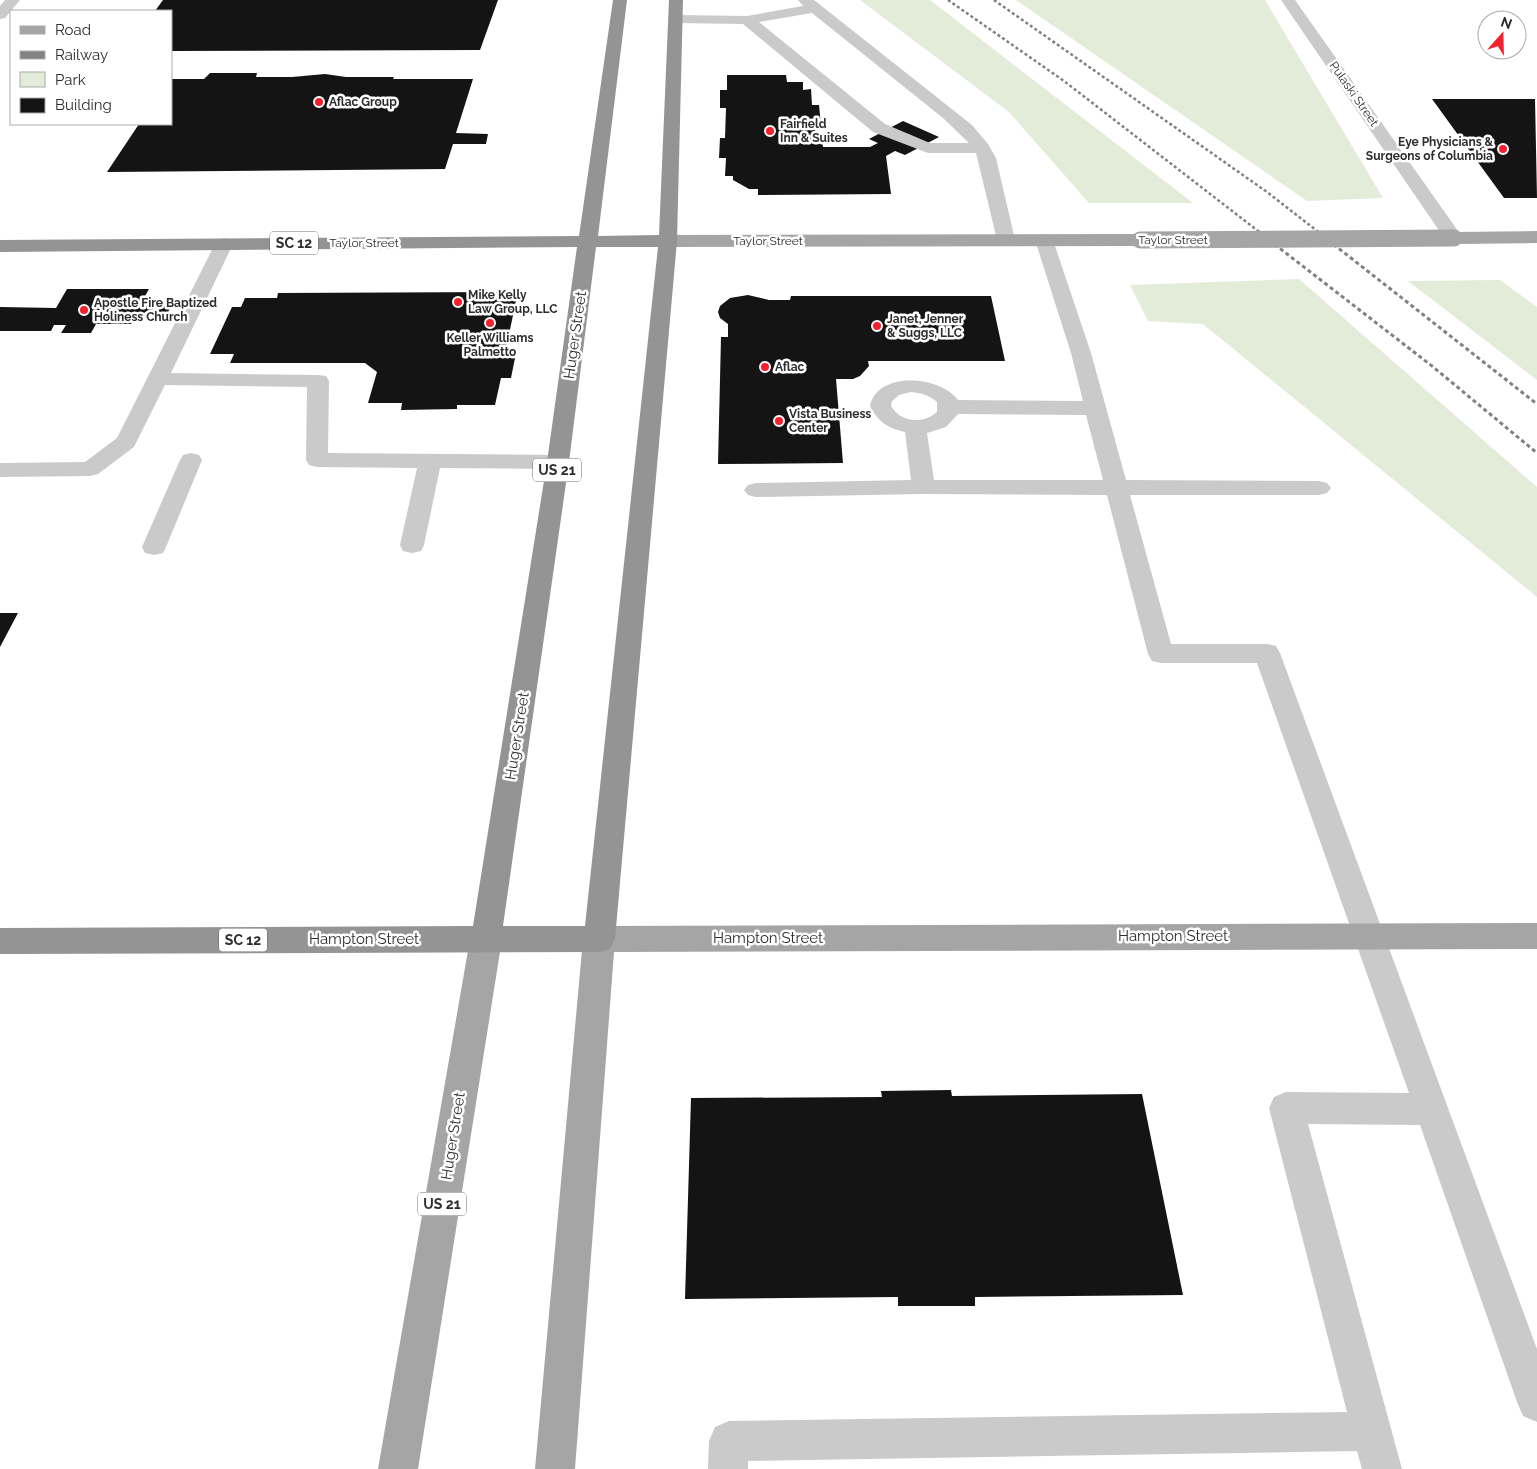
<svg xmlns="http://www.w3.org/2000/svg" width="1537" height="1469" font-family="Raleway,sans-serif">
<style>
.green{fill:#e3ecd9}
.building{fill:#141414}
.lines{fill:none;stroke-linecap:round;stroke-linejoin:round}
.minor{fill:#cacaca;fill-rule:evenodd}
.major{fill:#a5a5a5;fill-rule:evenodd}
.highway{fill:#949494;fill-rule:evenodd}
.rail-far1{stroke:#828282;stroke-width:2.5;stroke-dasharray:3 2.5;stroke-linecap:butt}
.rail{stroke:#828282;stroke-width:3;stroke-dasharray:4 3;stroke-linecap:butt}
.major-bridge{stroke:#a5a5a5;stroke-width:17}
.poi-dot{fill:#f2212d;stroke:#fff;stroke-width:2}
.labels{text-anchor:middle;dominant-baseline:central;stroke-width:5;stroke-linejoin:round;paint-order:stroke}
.far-street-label{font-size:12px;fill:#2d2d2d;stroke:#fff}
.far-poi-label{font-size:12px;font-weight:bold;fill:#2d2d2d;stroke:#fff;text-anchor:start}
.shield{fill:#fff;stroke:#6c6c6c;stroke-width:1}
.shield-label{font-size:14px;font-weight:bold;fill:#2d2d2d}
.street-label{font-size:15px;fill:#2d2d2d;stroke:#fff}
</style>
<rect width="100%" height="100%" fill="#fff"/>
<path class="green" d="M860,0h70l263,203h-104l-80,-91z
M1016,0h249l118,198 -76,3z
M1299,279l238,208v110l-334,-273 -55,-3 -18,-36z
M1500,280l37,27v73l-129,-99z"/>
<path class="building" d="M163,0h335l-18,50 -309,1v-40h-16z
M210,73h47l-1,4h36l33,-3 21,3h48l-1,2h80l-17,54 32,1 -2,10h-33l-8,25 -338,3 32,-48h32v-45h33z
M727,75h59l1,7h16v8l8,-1 1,16h7l2,20h-6l1,13h6l1,9h47l8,-4 -9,-4 34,-18 36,16 -34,18 -10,-4 -9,5 5,38 -133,1v-6h-9l-16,-9v-4h-8l1,-18h-7l1,-20h5l1,-30h-6v-18h7z
M1432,99h103l2,99h-33z
M67,289h82l-5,9h12l-2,3h20l-6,11h-23l-2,3 -8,1 -4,8h-35l-5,9h-30l5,-8h-12l-3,6h-51v-24l56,1z
M502,292l14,9 -12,57h11l-4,20h-10l-6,27h-38v4l-56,1 1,-7h-34l9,-31 -12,-9h-135l4,-9h-24l22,-47h9l4,-9h32l1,-5z
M748,295l21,5h21l1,-4h200l14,65h-137l1,5 -9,10 -7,3h-17l7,84 -125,1 3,-127h7v-13l-8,-6 -2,-6 2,-6 10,-8z
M0,613h18l-18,34z
M951,1090l1,6 190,-2 41,201 -208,2v9h-77v-9l-213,2 6,-201 191,-1 -1,-6z"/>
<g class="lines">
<path class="minor" d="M5,0h15l-15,18 -5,1v-13z
M798,0h16l158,125 16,19 8,14 19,82 -2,4 -7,2 -7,-2 -2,-4 -21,-87h-48l-55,-21 -130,-108 -68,-1 -5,-1 -2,-3 2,-3 5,-1 72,1 56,-10zM812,13l131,105 26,25h-39l-45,-19 -126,-102z
M1281,0h14l168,238 -2,4 -7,2 -7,-2z
M1044,234l7,2 2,4 38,113 35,127 193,1 8,2 4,5 -4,5 -8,2h-189l41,149h96l9,2 4,7 257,696v73l-14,-6 -6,-14 -97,-277 -112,-1 94,345h-40l-5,-18 -609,10v8h-40l1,-28 6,-14 14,-6 618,-9 -78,-304 5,-11 12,-5 123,1 -152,-430h-96l-9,-2 -4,-7 -41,-159 -184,-1 -167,3 -8,-2 -4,-5 4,-5 8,-2 155,-3 -6,-48c-17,-4 -27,-10 -35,-26 7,-35 70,-31 88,-6l125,1 -12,-48 -36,-113 2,-4zM911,392c10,1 18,3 26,10v10c-13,12 -36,11 -46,-6l1,-5 7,-6zM958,414l128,1 17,65h-169l-7,-47 19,-6z
M224,238l7,2 2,4 -62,129 147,2 8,1 3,5 -1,72 230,2 8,2 3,5 -3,5 -8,2 -118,-1 -16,77 -3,6 -9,2 -9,-2 -3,-6 17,-77 -100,-1 -8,-2 -3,-5 1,-73 -142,-2 -31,62 -36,27 -8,2 -90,1v-14l85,-1 32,-24 98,-194 2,-4z
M191,453l8,2 3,5 -36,87 -3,6 -9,2 -9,-2 -3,-6 38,-87 3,-5z"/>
<path class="major" d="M1537,231v12l-83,1 -7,-2 -2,-4 2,-4 7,-2z
M1140,234l7,2 2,4 -2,4 -7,2 -472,1 -7,-2 -2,-4 2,-4 7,-2z
M1537,923v26l-923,3 -39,517h-40l48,-530 5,-10 11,-3z
M486,926l11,3 5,10 -84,530h-40l92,-530 5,-10z"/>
<path class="highway" d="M613,0h14l-29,236 61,-1 10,-235h14l-6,241 -62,698 -5,10 -11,3 -599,2v-26l473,-2 74,-464 30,-215 -577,5v-12l579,-4zM596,247h62l-73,679h-82l66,-464z"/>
<path class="rail-far1" d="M948,0l116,81 207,160
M994,0l273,192 63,49"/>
<path class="rail" d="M1269,240l163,126 105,87
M1328,240l209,164"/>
<path class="major-bridge" d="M1140,240l314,-2"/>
</g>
<g class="poi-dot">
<circle cx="319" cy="102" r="5"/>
<circle cx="770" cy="131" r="5"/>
<circle cx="1503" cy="149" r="5"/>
<circle cx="458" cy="302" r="5"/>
<circle cx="84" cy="310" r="5"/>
<circle cx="490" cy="323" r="5"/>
<circle cx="877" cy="326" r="5"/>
<circle cx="765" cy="367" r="5"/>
<circle cx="779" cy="421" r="5"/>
</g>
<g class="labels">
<g class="far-street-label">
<text transform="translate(1354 94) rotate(55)">Pulaski Street</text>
<text x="1173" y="240">Taylor Street</text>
<text x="768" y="241">Taylor Street</text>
<text x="364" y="243">Taylor Street</text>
</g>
<g class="far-poi-label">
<text x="329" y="102">Aflac Group</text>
<text x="780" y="124">Fairfield<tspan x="780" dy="14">Inn &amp; Suites</tspan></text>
<text x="1493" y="142" text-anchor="end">Eye Physicians &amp;<tspan x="1493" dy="14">Surgeons of Columbia</tspan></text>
<text x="468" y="295">Mike Kelly<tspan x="468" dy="14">Law Group, LLC</tspan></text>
<text x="94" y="303">Apostle Fire Baptized<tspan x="94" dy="14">Holiness Church</tspan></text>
<text x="887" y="319">Janet, Jenner<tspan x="887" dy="14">&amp; Suggs, LLC</tspan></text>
<text x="490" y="338" text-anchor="middle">Keller Williams<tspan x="490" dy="14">Palmetto</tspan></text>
<text x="775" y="367">Aflac</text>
<text x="789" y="414">Vista Business<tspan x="789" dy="14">Center</tspan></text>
</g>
<g class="shield">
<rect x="270" y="231.5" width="48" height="23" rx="4"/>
<rect x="533" y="458.5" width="48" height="23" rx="4"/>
<rect x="219" y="928.5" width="48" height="23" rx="4"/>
<rect x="418" y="1192.5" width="48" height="23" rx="4"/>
</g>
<g class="shield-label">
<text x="294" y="243">SC 12</text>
<text x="557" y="470">US 21</text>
<text x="243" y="940">SC 12</text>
<text x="442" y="1204">US 21</text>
</g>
<g class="street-label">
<text transform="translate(575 335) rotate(-82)">Huger Street</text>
<text transform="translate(517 736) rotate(-81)">Huger Street</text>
<text x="1173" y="936">Hampton Street</text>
<text x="768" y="938">Hampton Street</text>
<text x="364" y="939">Hampton Street</text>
<text transform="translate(453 1136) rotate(-81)">Huger Street</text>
</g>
</g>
<rect x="10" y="10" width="162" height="115" fill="#ffffff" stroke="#ababab"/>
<rect x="20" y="26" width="25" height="8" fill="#a5a5a5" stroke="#ababab"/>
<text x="55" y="35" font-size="15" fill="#2d2d2d">Road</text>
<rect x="20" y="51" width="25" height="8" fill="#828282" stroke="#ababab"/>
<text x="55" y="60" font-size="15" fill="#2d2d2d">Railway</text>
<rect x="20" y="72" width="25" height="15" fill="#e3ecd9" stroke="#ababab"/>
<text x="55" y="85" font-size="15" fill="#2d2d2d">Park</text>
<rect x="20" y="98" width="25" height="15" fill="#141414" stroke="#ababab"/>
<text x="55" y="110" font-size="15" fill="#2d2d2d">Building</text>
<g transform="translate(1502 35) rotate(20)"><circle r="24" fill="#ffffff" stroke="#ababab"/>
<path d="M0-4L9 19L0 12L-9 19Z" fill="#f2212d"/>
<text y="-8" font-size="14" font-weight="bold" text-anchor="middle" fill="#2d2d2d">N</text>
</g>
</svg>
